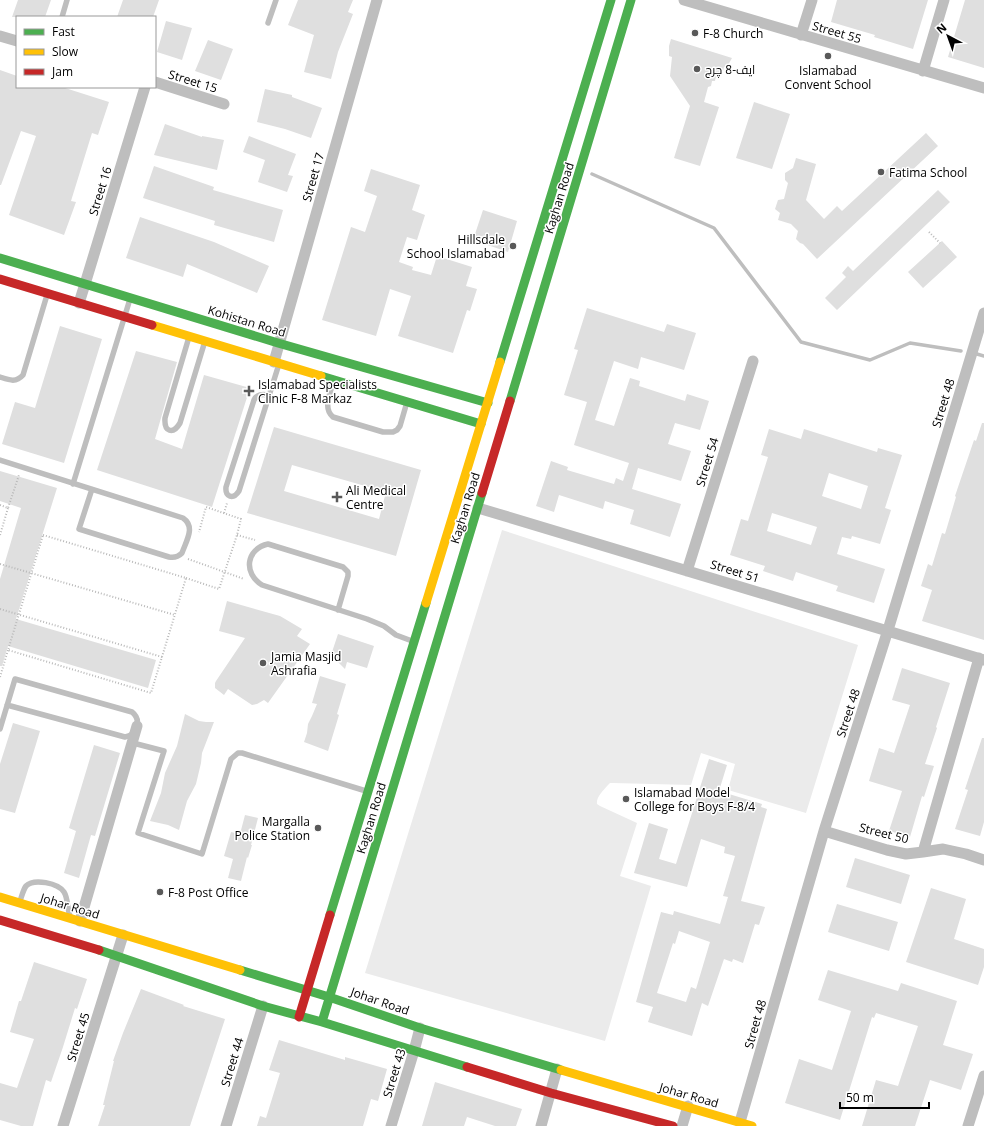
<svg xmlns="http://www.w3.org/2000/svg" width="984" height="1126" font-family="'Open Sans',Cairo,sans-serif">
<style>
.green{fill:#ebebeb}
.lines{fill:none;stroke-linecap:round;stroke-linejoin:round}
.stream{stroke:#bebebe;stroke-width:3.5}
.building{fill:#dfdfdf;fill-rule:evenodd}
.path{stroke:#b9b9b9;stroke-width:2;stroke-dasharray:1 2;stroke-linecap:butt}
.lane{stroke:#bebebe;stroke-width:5.5}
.street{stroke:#bebebe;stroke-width:11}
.fast{stroke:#4caf50;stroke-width:9}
.slow{stroke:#ffc107;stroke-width:9}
.jam{stroke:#c62828;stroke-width:9}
.poi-dot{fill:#595959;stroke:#fff;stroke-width:1.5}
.labels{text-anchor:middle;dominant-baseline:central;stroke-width:3;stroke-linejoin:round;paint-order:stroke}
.street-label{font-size:12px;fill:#000;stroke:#fff}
.poi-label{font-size:12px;fill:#000;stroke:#fff;text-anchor:start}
</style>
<rect width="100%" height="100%" fill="#fff"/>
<path class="green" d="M502,530l356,115 -52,168 -78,-23 7,-26 -34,-11 -10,32 -78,-2h-3l-2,2c-5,6 -12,12 -11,19l3,2 37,17 -17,53 31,10 -46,155 -240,-68z"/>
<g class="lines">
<path class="stream" d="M592,174l122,54 87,114 69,18 40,-17 51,8
M977,354l7,2"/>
</g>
<path class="building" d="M18,0h33l-6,17h-33z
M123,0h36l-6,17h-36z
M298,0h55l-5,12 5,2 -15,38 -7,27 -27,-7 10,-37 -26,-10z
M837,0h91l-15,49 -39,-12 1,-2 -44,-13z
M965,0h19v68l-36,-11z
M166,21l26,7 -10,32 -25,-8z
M671,39l61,19 -5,9h-3l-1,4h-3l-1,5h-3l-1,5h-3l-1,5 -3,1 -4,15 15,5 -19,59 -26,-8 16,-52 -20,-30 2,-19 -3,-1v-10z
M208,40l25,9 -12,31 -26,-9z
M0,70l17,6v11h45l47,15 -11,33 -6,-2 -21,68 5,1 -12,33 -55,-20 27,-79 -15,-5 -20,54h-1z
M265,89l27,6v2l30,11 -11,30 -26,-9 -28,-7z
M754,102l36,12 -18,55 -36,-11z
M165,124l37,13v-1l22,4 -7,30 -63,-15z
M926,133l12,13 -121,113 -14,-15 -3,-1 -4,-4 2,-8 -7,-7 -13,-4 2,-7 -5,-4 3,-9 6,-1 4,-16 -3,-3v-7l8,-5 3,-10 20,6 -10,36 18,19 13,-13 5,5z
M249,136l47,18 -8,21 5,1 -6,16 -29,-10 7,-22 -22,-8z
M154,166l60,21 -1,3 70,20 -9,32 -60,-17 1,-4 -72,-23z
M371,169l49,16 -8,25 13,5 -8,25 -10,-3 -8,25 14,5 -1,3 19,5 6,-19 35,11 -6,19 11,3 -7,22 -3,-1 -14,43 -55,-17 13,-40 -21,-7 -14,47 -54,-16 29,-93 14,5 12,-36 -13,-5z
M938,190l12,12 -113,108 -12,-12 21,-21 -4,-4 6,-7 5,5z
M483,210l34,11 -9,31 -35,-12z
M140,217l74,25 55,24 -12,27 -70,-29 -4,13 -57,-19z
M942,241l15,16 -34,31 -15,-16z
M587,308l77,24 3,-8 29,9 -12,37 -43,-13 -3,12 -24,-8 -19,59 19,6 16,-48 10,3 -1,5 46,15 2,-7 22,7 -9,29 -25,-7 -7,21 23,7 -10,30 -43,-13 -6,21 49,15 -11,33 -40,-13 4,-14 -29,-9 -2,8 -44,-14 -5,17 -18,-6 15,-45 17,6 -1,3 47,14 2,-6 7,3 6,-18 -55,-18 13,-43 -23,-7 14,-45 -4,-1z
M60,326l42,13 -38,124 -62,-19 13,-42 20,6z
M136,351l41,11 -22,77 27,10 22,-74 46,13 -38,119 -115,-37z
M982,423h2v217l-62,-19 10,-31 -11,-4 7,-22 4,2 10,-33 3,1 11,-37 -1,-1 19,-56 2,1z
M274,427l147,43 -25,86 -149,-43zM292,465l94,27 -7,27 -95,-28z
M769,429l32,10 3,-10 73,23 1,-4 24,7 -17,53 6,2 -11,34 -28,-8 -1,3 -9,-2 -5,17 48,15 -11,34 -38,-12 2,-5 -42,-14 -3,9 -30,-10 2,-5 -35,-11 11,-36 7,2 20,-64 -7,-2zM829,473l39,13 -7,23 -39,-13zM772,513l45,14 -6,18 -44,-14z
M0,471l57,17 -41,131 140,41 -8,28 -140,-42 -6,20h-2v-87l21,-71 -21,-7z
M227,601l53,15 22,13 -5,7 13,8 -42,59 -4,-3 -7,4 -5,1 -24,-16 -4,6 -9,-7v-5l1,-2 29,-43 -26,-7z
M338,634l36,12 -7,22 -20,-6 -2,7 -14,-14z
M902,668l48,15 -14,44 1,1 -12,36 9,2 -10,31 -2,-1 -12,41 -21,-6 13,-40 -33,-10 10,-33 15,5 16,-48 -18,-5z
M320,676l26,8 -9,30 2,1 -11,36 -24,-9 3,-9 1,-9 4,-8 5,-12 -5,-1z
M185,714l14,7 7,1h8l-12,31 -1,10 -5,21 -9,17 -8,29 -11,-5 -18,-4 11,-28 4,-20 12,-27z
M13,723l27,8 -25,82 -15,-4v-45z
M982,738h2v84l-4,14 -25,-7 13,-39 -3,-1z
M94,745l26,8 -25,83 -4,-1 -12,43 -15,-5 12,-42 -7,-3z
M709,759l18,6 -8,26 43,13 -1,3 6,2 -26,92 24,6 -6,18 -4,-1 -12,39 -10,-4 -1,3 -8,-3 -16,47 -6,-3 -10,33 -44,-14 5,-15 -17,-5 25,-90 12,3 1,-4 46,13 8,-27 -5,-1 12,-40 -11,-3 1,-6 -24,-8 -14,48 -53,-14 15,-50 19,6 -9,30 17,5zM679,931l31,11 -14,47 -5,-2 -5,15 -29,-9 16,-50 2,1z
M245,815l13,3 -7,27h1l-4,13 -1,-1 -6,24 -13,-3 5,-19 -9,-3 7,-24 9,2z
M855,858l55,17 -9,29 -55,-17z
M931,888l35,11 -12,40 30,10v18l-6,18 -72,-23z
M837,904l61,18 -9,29 -61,-19z
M34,962l53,17 -10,30 -2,-1 -12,39 -12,35 -5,-2 -13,46h-12l-21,-6v-37l17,5 17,-49 -24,-7 9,-31h2z
M828,970l70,21 3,-8 56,18 -14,44 30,9 -12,36 -31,-10 -15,46h-53l14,-46 22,6 20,-60 -42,-13 -2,5 -2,-1 -32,103 -55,-17 14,-44 33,11 19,-59 -33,-11z
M141,989l43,16 -1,1 42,13 -35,107h-92l7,-21h-2l11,-44h-1l10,-28z
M279,1040l66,20v-3l42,12 -9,32 -7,-2 -8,27h-106l3,-10 6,2 14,-45 -11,-3z
M435,1082l87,27 -6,17h-21l-28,-9 -3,9h-42z"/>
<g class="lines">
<path class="path" d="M929,232l11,11
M0,505l8,3 11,-33
M224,513l3,-10
M0,535l8,-27
M43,535l143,43 -35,115 -143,-43z
M237,535l18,5
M188,559l56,20
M0,564l175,51
M186,578l33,11 18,-54 4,-16 -35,-12 -7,25
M0,609l162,48
M0,677l8,-27"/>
<path class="lane" d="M62,17l5,-17
M268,23l8,-23
M189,337l-24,81c-1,14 8,17 15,5l25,-82
M0,377c9,3 16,6 23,-2l24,-80
M334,380c-3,11 -12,28 -1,37l50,15h10l4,-2 3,-4 7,-24
M269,395c-7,-1 -12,-1 -15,5l-28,87c-1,10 7,13 13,4l40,-127
M0,460l183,58c13,9 3,23 -1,35 -4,4 -8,5 -13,4l-90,-28 13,-40
M73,484l57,-185
M338,610l10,-34v-4l-5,-5 -75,-23c-22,5 -25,29 -6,41l105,34 17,7 12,9 16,6
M0,729l15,-50 117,33c10,8 5,23 -7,25l-118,-32
M133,743l31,8 -26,82 64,21 29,-95 7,-6h4l124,38
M20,901c2,-5 3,-11 6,-15 8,-8 32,-3 38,6 4,6 3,16 6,24"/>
<path class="street" d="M684,0l300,88
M801,35l11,-35
M0,36l17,5
M923,71l21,-71
M155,82l69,22
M79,303l6,-19 60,-197
M274,362l103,-362
M478,508l506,152
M687,571l66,-210
M824,831l63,19 19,4 17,-2 20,-3 23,5 18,6
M923,852l56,-194
M80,921l57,-195
M740,1122l84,-291 64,-201 96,-317
M63,1126l60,-191
M226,1126l37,-120
M391,1126l23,-75 6,-23
M541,1126l16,-57
M682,1126l6,-20
M968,1126l16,-50"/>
<path class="fast" d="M0,258l278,85 210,60
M500,362l111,-362
M321,376l160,48
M510,401l121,-401
M330,915l96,-312
M99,950l164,56 59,16 145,45
M240,970l89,27 91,31 141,42
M322,1022l160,-529"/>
<path class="slow" d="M152,325l169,51
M426,603l74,-241
M0,897l240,73
M561,1070l191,56"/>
<path class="jam" d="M0,279l152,46
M482,493l28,-92
M0,920l99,30
M299,1017l31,-102
M467,1067l84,26 122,33"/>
</g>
<g class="poi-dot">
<circle cx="695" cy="33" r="4"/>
<circle cx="828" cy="56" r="4"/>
<circle cx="697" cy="69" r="4"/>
<circle cx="881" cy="172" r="4"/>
<circle cx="513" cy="246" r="4"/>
<path d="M247 385h4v4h4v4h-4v4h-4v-4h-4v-4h4z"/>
<path d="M335 491h4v4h4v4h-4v4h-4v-4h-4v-4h4z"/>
<circle cx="263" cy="663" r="4"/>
<circle cx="626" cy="799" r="4"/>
<circle cx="318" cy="828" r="4"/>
<circle cx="160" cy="892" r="4"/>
</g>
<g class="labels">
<g class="street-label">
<text transform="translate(837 32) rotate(16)">Street 55</text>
<text transform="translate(193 81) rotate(17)">Street 15</text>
<text transform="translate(313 177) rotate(-74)">Street 17</text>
<text transform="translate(100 191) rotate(-73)">Street 16</text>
<text transform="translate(559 198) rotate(-73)">Kaghan Road</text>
<text transform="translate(247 321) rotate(17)">Kohistan Road</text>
<text transform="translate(943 403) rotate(-73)">Street 48</text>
<text transform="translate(707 462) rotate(-73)">Street 54</text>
<text transform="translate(465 508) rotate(-73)">Kaghan Road</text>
<text transform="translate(735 571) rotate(17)">Street 51</text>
<text transform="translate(848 713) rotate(-72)">Street 48</text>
<text transform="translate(371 818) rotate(-73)">Kaghan Road</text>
<text transform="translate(884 833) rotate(14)">Street 50</text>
<text transform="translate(70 906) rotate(17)">Johar Road</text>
<text transform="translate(380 1001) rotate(19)">Johar Road</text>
<text transform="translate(755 1024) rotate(-74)">Street 48</text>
<text transform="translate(78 1037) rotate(-73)">Street 45</text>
<text transform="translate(232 1062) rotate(-73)">Street 44</text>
<text transform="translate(394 1073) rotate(-73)">Street 43</text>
<text transform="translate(689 1095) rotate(16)">Johar Road</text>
</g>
<g class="poi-label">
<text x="703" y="33">F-8 Church</text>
<text x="705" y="69">ایف-8 چرچ</text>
<text x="828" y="70" text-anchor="middle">Islamabad<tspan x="828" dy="14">Convent School</tspan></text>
<text x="889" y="172">Fatima School</text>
<text x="505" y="239" text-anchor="end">Hillsdale<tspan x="505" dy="14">School Islamabad</tspan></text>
<text x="258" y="384">Islamabad Specialists<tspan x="258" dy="14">Clinic F-8 Markaz</tspan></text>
<text x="346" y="490">Ali Medical<tspan x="346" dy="14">Centre</tspan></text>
<text x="271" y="656">Jamia Masjid<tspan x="271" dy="14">Ashrafia</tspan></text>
<text x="634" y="792">Islamabad Model<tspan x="634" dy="14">College for Boys F-8/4</tspan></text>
<text x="310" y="821" text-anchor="end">Margalla<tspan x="310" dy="14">Police Station</tspan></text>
<text x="168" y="892">F-8 Post Office</text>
</g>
</g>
<rect x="16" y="16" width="140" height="72" fill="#ffffff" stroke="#999999"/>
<rect x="24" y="29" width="20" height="6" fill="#4caf50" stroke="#999999"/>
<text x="52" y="36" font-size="12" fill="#000000">Fast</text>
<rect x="24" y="49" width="20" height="6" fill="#ffc107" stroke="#999999"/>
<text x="52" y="56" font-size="12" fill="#000000">Slow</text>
<rect x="24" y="69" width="20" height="6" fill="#c62828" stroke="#999999"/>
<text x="52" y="76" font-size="12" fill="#000000">Jam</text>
<g transform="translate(948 36) rotate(319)" stroke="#ffffff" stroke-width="3" paint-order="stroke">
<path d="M0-3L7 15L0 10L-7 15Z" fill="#000000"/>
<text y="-6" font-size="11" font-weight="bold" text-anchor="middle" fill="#000000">N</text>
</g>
<path d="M840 1102v6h89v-6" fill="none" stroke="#000000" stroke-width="2"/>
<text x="846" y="1102" font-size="12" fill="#000000" stroke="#ffffff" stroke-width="3" paint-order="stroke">50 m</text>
</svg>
